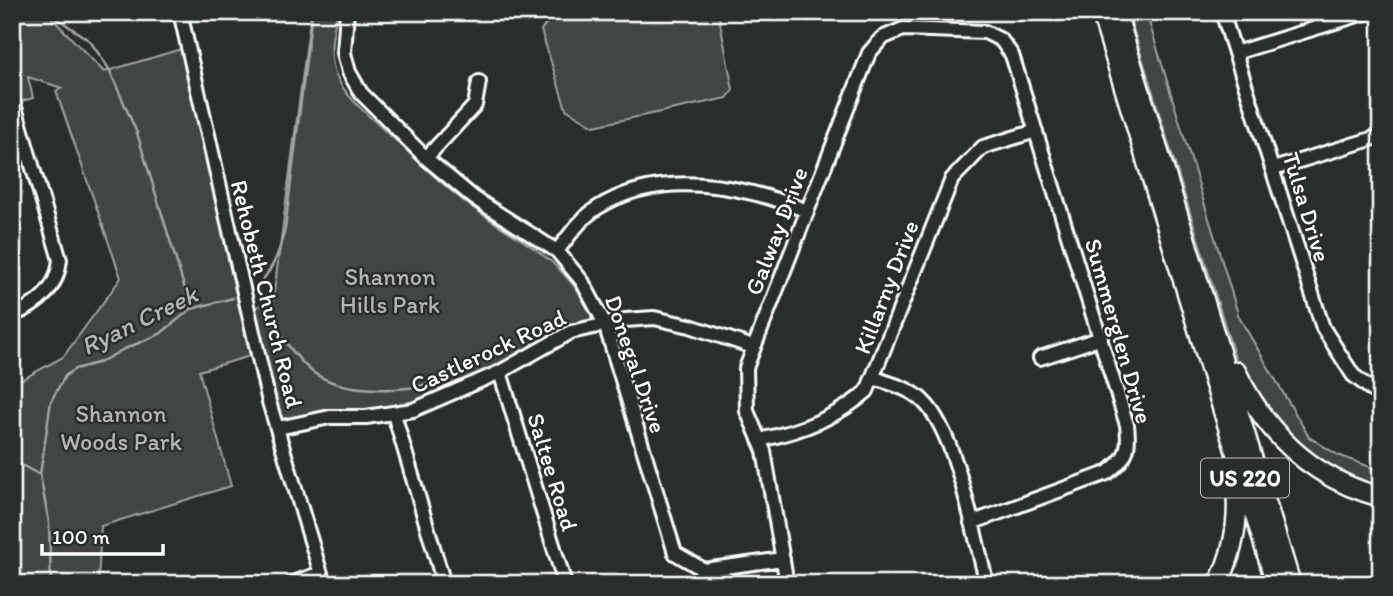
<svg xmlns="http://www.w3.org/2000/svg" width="1393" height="596" font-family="Itim,sans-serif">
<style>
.green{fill:#414445;stroke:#a0a2a2;stroke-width:2}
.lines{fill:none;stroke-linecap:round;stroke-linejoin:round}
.stream{stroke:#a6a7a7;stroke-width:2.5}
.minor-casing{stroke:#fff;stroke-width:18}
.highway-casing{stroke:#fff;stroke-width:23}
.minor{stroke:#2a2d2e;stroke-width:12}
.highway{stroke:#2a2d2e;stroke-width:18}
.labels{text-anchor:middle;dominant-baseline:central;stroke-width:5;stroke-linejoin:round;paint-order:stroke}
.shield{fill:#2a2d2e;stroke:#bfc0c0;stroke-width:2}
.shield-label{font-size:23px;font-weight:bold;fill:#fff}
.street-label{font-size:24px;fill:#fff;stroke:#2a2d2e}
.park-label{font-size:24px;fill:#b3b4b5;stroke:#2a2d2e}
.water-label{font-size:26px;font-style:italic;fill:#b4b6b6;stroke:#2a2d2e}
</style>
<rect width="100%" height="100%" fill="#2a2d2e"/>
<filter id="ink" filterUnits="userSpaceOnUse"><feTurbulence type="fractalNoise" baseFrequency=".0143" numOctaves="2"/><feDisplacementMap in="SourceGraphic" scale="14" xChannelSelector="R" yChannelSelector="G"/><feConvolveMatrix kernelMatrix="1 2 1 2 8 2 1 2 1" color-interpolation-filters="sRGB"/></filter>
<g filter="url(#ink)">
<path class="green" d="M12,12h34l58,60 77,-23 69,307 -51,15 32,115 -130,40 -3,58h-86v-199l51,-28 58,-79 -65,-187 6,-3 -34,-11 5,21 -21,6z
M311,12h27c-6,22 -10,42 -2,63 9,22 32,40 49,56 27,23 52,50 80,71 55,42 89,46 127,111l-1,6c-12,7 -26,10 -39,16 -48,23 -92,56 -144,70 -40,10 -81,4 -121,16l-6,-2 -27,-111 19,-8z
M546,12h172l15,78 -6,8 -133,28 -28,-17 -25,-79 8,-10z
M1128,12h18l93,305 70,120 29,18 43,16v19c-66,-14 -118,-70 -145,-129z"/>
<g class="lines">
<path class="stream" d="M48,12l42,29 19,28 28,64 54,176
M257,287c12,29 29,61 52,82 23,21 70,22 99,19 28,-3 56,-21 79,-35
M252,291c20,-18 27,-37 33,-62l27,-217
M12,460l28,15
M51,584l-2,-61 -9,-48 11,-74 14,-25 10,-7 26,-7 21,-12 38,-16 31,-25 42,-11"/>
<defs>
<path id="minor" d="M180,12l89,390 55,182
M347,12l-3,41 5,19 12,21 65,65 48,40 83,53 25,30 23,43 70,229 29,17 79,-11
M1222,12l101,316 30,47 28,22
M1235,53l133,-41
M12,157l16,-5
M426,158l49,-53 4,-23
M1273,169l108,-33
M557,251c12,-15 23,-32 40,-43 63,-40 146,-23 210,3
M12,315c27,-10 45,-26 48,-55l-46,-156
M1040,358l61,-20
M500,372l65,212
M874,378c17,6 36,10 49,23 34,32 51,135 64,183
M394,414l50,170
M278,428l52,-11h36l47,-7 87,-38 71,-40 54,-12 29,-2 36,8 63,21
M759,440c40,-8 78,-22 108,-49l85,-212 31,-32 53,-16
M291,584l30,-11
M787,584l-23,-133 -17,-40 -1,-43 123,-315 13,-15 21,-9 82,3 16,8 11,15 115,370c3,24 0,33 -20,48l-136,50"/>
<path id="highway" d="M1101,12l175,572
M1116,12l175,572
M1236,371c30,63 76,108 145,126
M1218,584c18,-36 23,-76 15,-115"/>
</defs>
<use href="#minor" class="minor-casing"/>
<use href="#highway" class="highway-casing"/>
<use href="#minor" class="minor"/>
<use href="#highway" class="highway"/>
</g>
</g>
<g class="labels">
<rect class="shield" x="1201" y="458.5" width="88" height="39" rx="5"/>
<g class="shield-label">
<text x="1245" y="478">US 220</text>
</g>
<g class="street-label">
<text transform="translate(1307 207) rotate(73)">Tulsa Drive</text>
<text transform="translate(776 231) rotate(-69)">Galway Drive</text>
<text transform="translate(886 287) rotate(-69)">Killarny Drive</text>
<text transform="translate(267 294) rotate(76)">Rehobeth Church Road</text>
<text transform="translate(1119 331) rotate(74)">Summerglen Drive</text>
<text transform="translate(488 351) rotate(-25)">Castlerock Road</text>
<text transform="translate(636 364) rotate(71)">Donegal Drive</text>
<text transform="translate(553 472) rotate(73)">Saltee Road</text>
</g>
<g class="park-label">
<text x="390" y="276">Shannon<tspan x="390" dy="28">Hills Park</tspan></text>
<text x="121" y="413">Shannon<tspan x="121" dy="28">Woods Park</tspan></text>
</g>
<g class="water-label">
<text transform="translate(139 320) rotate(-26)">Ryan Creek</text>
</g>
</g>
<rect width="1393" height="596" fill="none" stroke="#2a2d2e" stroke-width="42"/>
<rect x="21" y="21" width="1351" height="554" fill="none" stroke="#fff" stroke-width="2.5" filter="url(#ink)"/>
<path d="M42 544v10h121v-10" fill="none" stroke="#ffffff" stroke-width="3.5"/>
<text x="52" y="544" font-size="21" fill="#ffffff" stroke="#2a2d2e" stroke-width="5" paint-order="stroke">100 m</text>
</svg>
